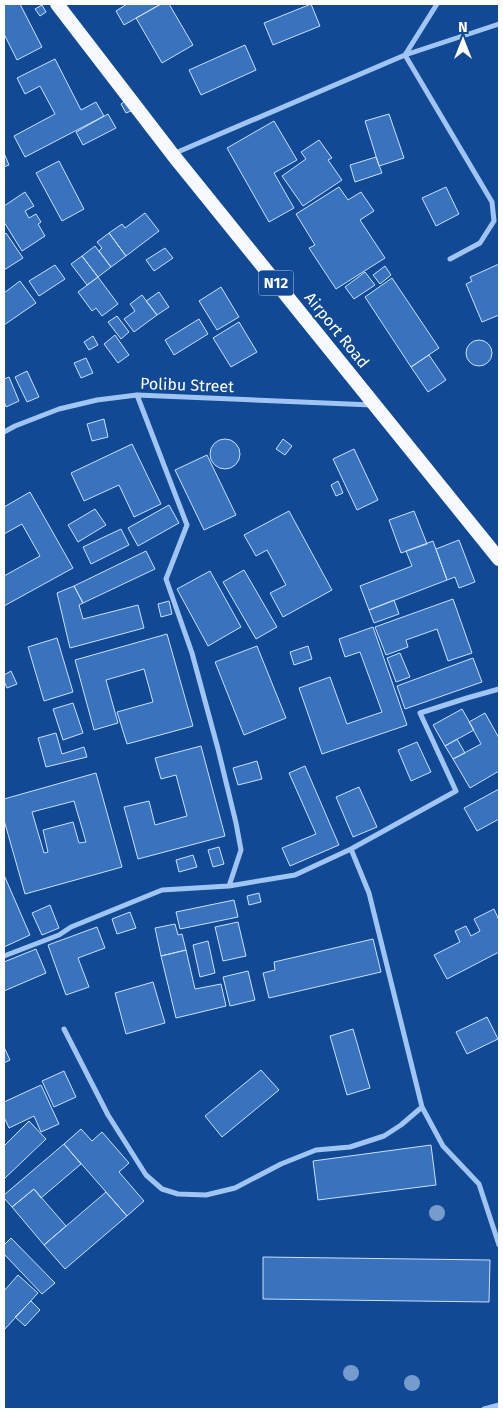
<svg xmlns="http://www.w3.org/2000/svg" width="503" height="1413" font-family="'Fira Sans',sans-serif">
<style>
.building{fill:#3a73bd;stroke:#c8dffd;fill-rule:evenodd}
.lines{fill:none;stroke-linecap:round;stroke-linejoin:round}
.minor{stroke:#a0c5f3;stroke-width:5}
.trunk{stroke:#f6f9ff;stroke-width:14}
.tree{fill:#769cce}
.labels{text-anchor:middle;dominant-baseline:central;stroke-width:4;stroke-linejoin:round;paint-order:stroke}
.shield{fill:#114995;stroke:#b8c8df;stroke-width:1}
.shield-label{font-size:15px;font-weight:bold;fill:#fff}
.street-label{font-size:16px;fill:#fff;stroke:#114995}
</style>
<rect width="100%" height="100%" fill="#114995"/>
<path class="building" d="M4,4h16l22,43 -25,13 -13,-26z
M127,4h34l-37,21 -8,-14z
M161,4h8l24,41 -31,18 -26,-45z
M311,4l9,22 -47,19 -9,-22z
M42,5l4,7 -6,4 -5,-7z
M245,45l11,25 -55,25 -12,-25z
M55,59l26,51 15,-8 8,14 -79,41 -11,-21 41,-22 -15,-28 -15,8 -8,-16z
M125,101l6,10 -5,2 -5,-9z
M108,114l8,14 -33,17 -7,-13z
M389,114l15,44 -25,8 -14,-45z
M274,121l23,39 -23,13 20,35 -25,14 -42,-74z
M319,140l13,18 -4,2 14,20 -39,26 -21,-30 24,-17 -5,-7z
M4,153l5,12 -5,2z
M376,157l6,16 -27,9 -5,-17z
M59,161l25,48 -22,12 -26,-48z
M339,187l9,13 13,-8 13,19 -14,9 25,38 -49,31 -27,-41 6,-3 -19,-31z
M446,187l13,27 -23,12 -14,-28z
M25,192l9,14 -9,5 4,7 7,-4 5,8 -3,2 7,12 -23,15 -18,-29v-16z
M145,213l14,18 -33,25 -17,-23 13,-9 3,4z
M6,233l17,25 -19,12v-35z
M109,233l17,23 -15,11 -12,-16 3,-3 -5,-6z
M95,246l16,21 -13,10 -16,-21z
M165,248l8,10 -19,13 -8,-11z
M82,256l16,21 -11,8 -16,-21z
M499,264v51l-17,7 -16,-38 6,-3 -2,-4z
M55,265l10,14 -26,17 -10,-15z
M385,266l6,9 -11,9 -7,-9z
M365,272l10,13 -21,14 -9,-12z
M98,277l20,27 -16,12 -6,-8 -4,3 -14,-19z
M392,278l47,70 -28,19 -46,-70z
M20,281l16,22 -32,22v-32z
M221,287l18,30 -22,13 -18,-29z
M159,292l10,15 -12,8 -11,-14z
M142,295l15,20 -23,17 -10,-13 11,-8 -5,-7z
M117,316l12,16 -8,7 -13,-17z
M199,319l9,15 -34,21 -9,-15z
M239,322l18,30 -26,15 -18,-29z
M115,335l14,20 -11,8 -14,-19z
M93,336l5,9 -9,5 -5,-8z
M466 353a13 13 0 1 1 26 0a13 13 0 1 1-26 0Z
M429,355l17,25 -18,12 -17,-25z
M86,358l7,15 -12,5 -7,-15z
M27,371l12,26 -12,5 -12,-25z
M9,377l10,24 -13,6 -2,-6v-22z
M104,419l4,18 -16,4 -5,-17z
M283,439l9,7 -7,9 -9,-6z
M210 454a15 15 0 1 1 30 0a15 15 0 1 1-30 0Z
M132,444l29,60 -27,13 -15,-32 -35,16 -13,-28z
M354,449l24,51 -21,10 -24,-51z
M207,455l29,60 -32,15 -29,-60z
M338,481l5,12 -7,3 -5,-11z
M30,492l43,76 -69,38v-30l36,-20 -18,-32 -18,10v-27z
M169,505l10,18 -41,23 -10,-18z
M95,509l11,16 -28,17 -10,-17z
M289,511l43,79 -49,27 -13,-24 16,-8 -19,-35 -11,6 -12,-21z
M414,511l13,33 -26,9 -12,-33z
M121,529l8,16 -38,19 -8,-17z
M459,540l16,42 -16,6 -4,-11 -8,3 -11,-31z
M433,541l14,39 -78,30 -9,-24 52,-20 -6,-15z
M146,551l9,18 -72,34 -9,-17z
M244,570l33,57 -21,12 -33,-57z
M210,571l31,56 -33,19 -31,-57z
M74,586l9,17 -4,2 4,14 55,-14 6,23 -74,20 -13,-55z
M453,599l19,54 -24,8 -11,-32 -31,11 2,7 -22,8 -11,-28z
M394,600l5,14 -25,9 -5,-13z
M169,601l3,13 -11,3 -3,-13z
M373,627l34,98 -85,29 -23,-66 31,-11 17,47 35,-12 -22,-60 -15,5 -6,-18z
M167,634l26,92 -66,18 -10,-32 36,-10 -9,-33 -38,11 12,43 -24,7 -19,-70z
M57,638l16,54 -29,9 -16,-54z
M257,646l29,72 -42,17 -29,-73z
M308,646l4,13 -18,6 -4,-13z
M400,653l10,24 -14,5 -9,-24z
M473,658l9,24 -77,27 -8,-23z
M11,671l6,13 -10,4 -3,-7v-6z
M73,703l10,30 -20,7 -10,-31z
M462,709l12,21 -29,16 -12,-21z
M485,713l14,25v33l-29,17 -17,-29 28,-15 -12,-22z
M56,733l6,21 22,-7 3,10 -41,10 -8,-29z
M457,739l8,14 -12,6 -8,-13z
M417,742l14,30 -20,9 -13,-31z
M201,746l24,90 -87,23 -14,-52 25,-6 6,24 32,-9 -11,-41 -15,4 -6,-21z
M257,761l5,18 -24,6 -5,-17z
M305,766l34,79 -49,21 -8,-18 34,-14 -27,-61z
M96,773l26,94 -97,27 -21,-74v-21zM74,801l12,41 -7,1 -6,-21 -30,8 5,22 -4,1 -12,-41z
M359,787l18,40 -24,10 -17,-40z
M499,789v30l-22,12 -13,-23z
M219,847l5,17 -11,3 -5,-17z
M193,855l4,12 -18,5 -3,-12z
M4,875l26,60 -26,12z
M259,893l2,9 -12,3 -2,-9z
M234,900l4,17 -58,12 -4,-17z
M50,905l9,23 -17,7 -10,-22z
M494,909l5,11v32l-52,27 -13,-24 26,-13 -5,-11 11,-5 5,10 9,-5 -6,-12z
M130,912l6,16 -19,6 -5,-15z
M238,922l8,34 -23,5 -8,-34z
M175,924l3,11 4,-1 4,16 -25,6 -6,-28z
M97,927l8,21 -27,10 11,29 -23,8 -18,-50z
M373,939l8,33 -112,26 -6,-25 12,-3 -1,-8z
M208,941l7,32 -15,4 -7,-32z
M36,949l10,24 -42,18v-29z
M186,950l9,39 26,-5 5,22 -50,12 -15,-62z
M248,971l7,29 -25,6 -7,-29z
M153,982l12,41 -39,11 -11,-41z
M487,1017l11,22 -31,15 -11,-22z
M353,1029l17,59 -23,7 -17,-59z
M4,1047l6,13 -6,3z
M261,1070l18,20 -57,47 -17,-21z
M64,1071l12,26 -22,10 -12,-26z
M41,1085l18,39 -18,8 -7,-16 -25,12 -5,-11v-15z
M29,1121l17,18 -42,40v-33z
M81,1129l11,12 10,-9 27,31 -10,9 25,29 -17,15 -63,-72z
M64,1144l17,20 -40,34 -7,-9 -22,18 -8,-9v-3z
M431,1145l5,40 -118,15 -5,-39z
M34,1189l32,37 -22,19 -32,-38z
M106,1192l21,24 -62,53 -21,-24z
M11,1238l44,45 -13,11 -38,-40v-9z
M263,1257l227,3 -1,42 -226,-3z
M18,1275l20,18 -34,37v-39z
M31,1301l9,9 -15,16 -10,-9z"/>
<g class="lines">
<path class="minor" d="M437,4l-32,51 87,147 2,19 -14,22 -30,16
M173,154l232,-99 94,-31
M137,395l50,130 -21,54 26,74 26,96 18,74 5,27 -12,36
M4,432l11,-6 44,-17 38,-9 40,-5 235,10
M351,849l18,44 53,214 21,39 36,38 20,61
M4,956l55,-21 12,-8 91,-37 67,-4 66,-11 56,-26 105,-58 -36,-78 47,-15 32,-9
M64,1029l44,86 38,60 16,14 16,5 28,1 29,-7 46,-24 35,-14 34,-3 34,-11 17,-11 21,-18
M484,1409l15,-4"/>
<path class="trunk" d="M57,4l116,151 326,404"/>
</g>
<g class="tree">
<circle cx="437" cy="1213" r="8"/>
<circle cx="351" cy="1373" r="8"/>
<circle cx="412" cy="1383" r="8"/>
</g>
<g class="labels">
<rect class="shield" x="258.5" y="270.5" width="35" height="25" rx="4"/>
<g class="shield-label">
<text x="276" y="283">N12</text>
</g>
<g class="street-label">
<text transform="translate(337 330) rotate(51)">Airport Road</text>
<text transform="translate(187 385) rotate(2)">Polibu Street</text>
</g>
</g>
<rect width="503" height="1413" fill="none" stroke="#ffffff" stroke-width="10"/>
<g transform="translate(463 40)" stroke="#114995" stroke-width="4" paint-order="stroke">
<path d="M0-4L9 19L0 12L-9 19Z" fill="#ffffff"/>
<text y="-8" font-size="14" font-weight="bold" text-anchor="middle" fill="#ffffff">N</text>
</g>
</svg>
